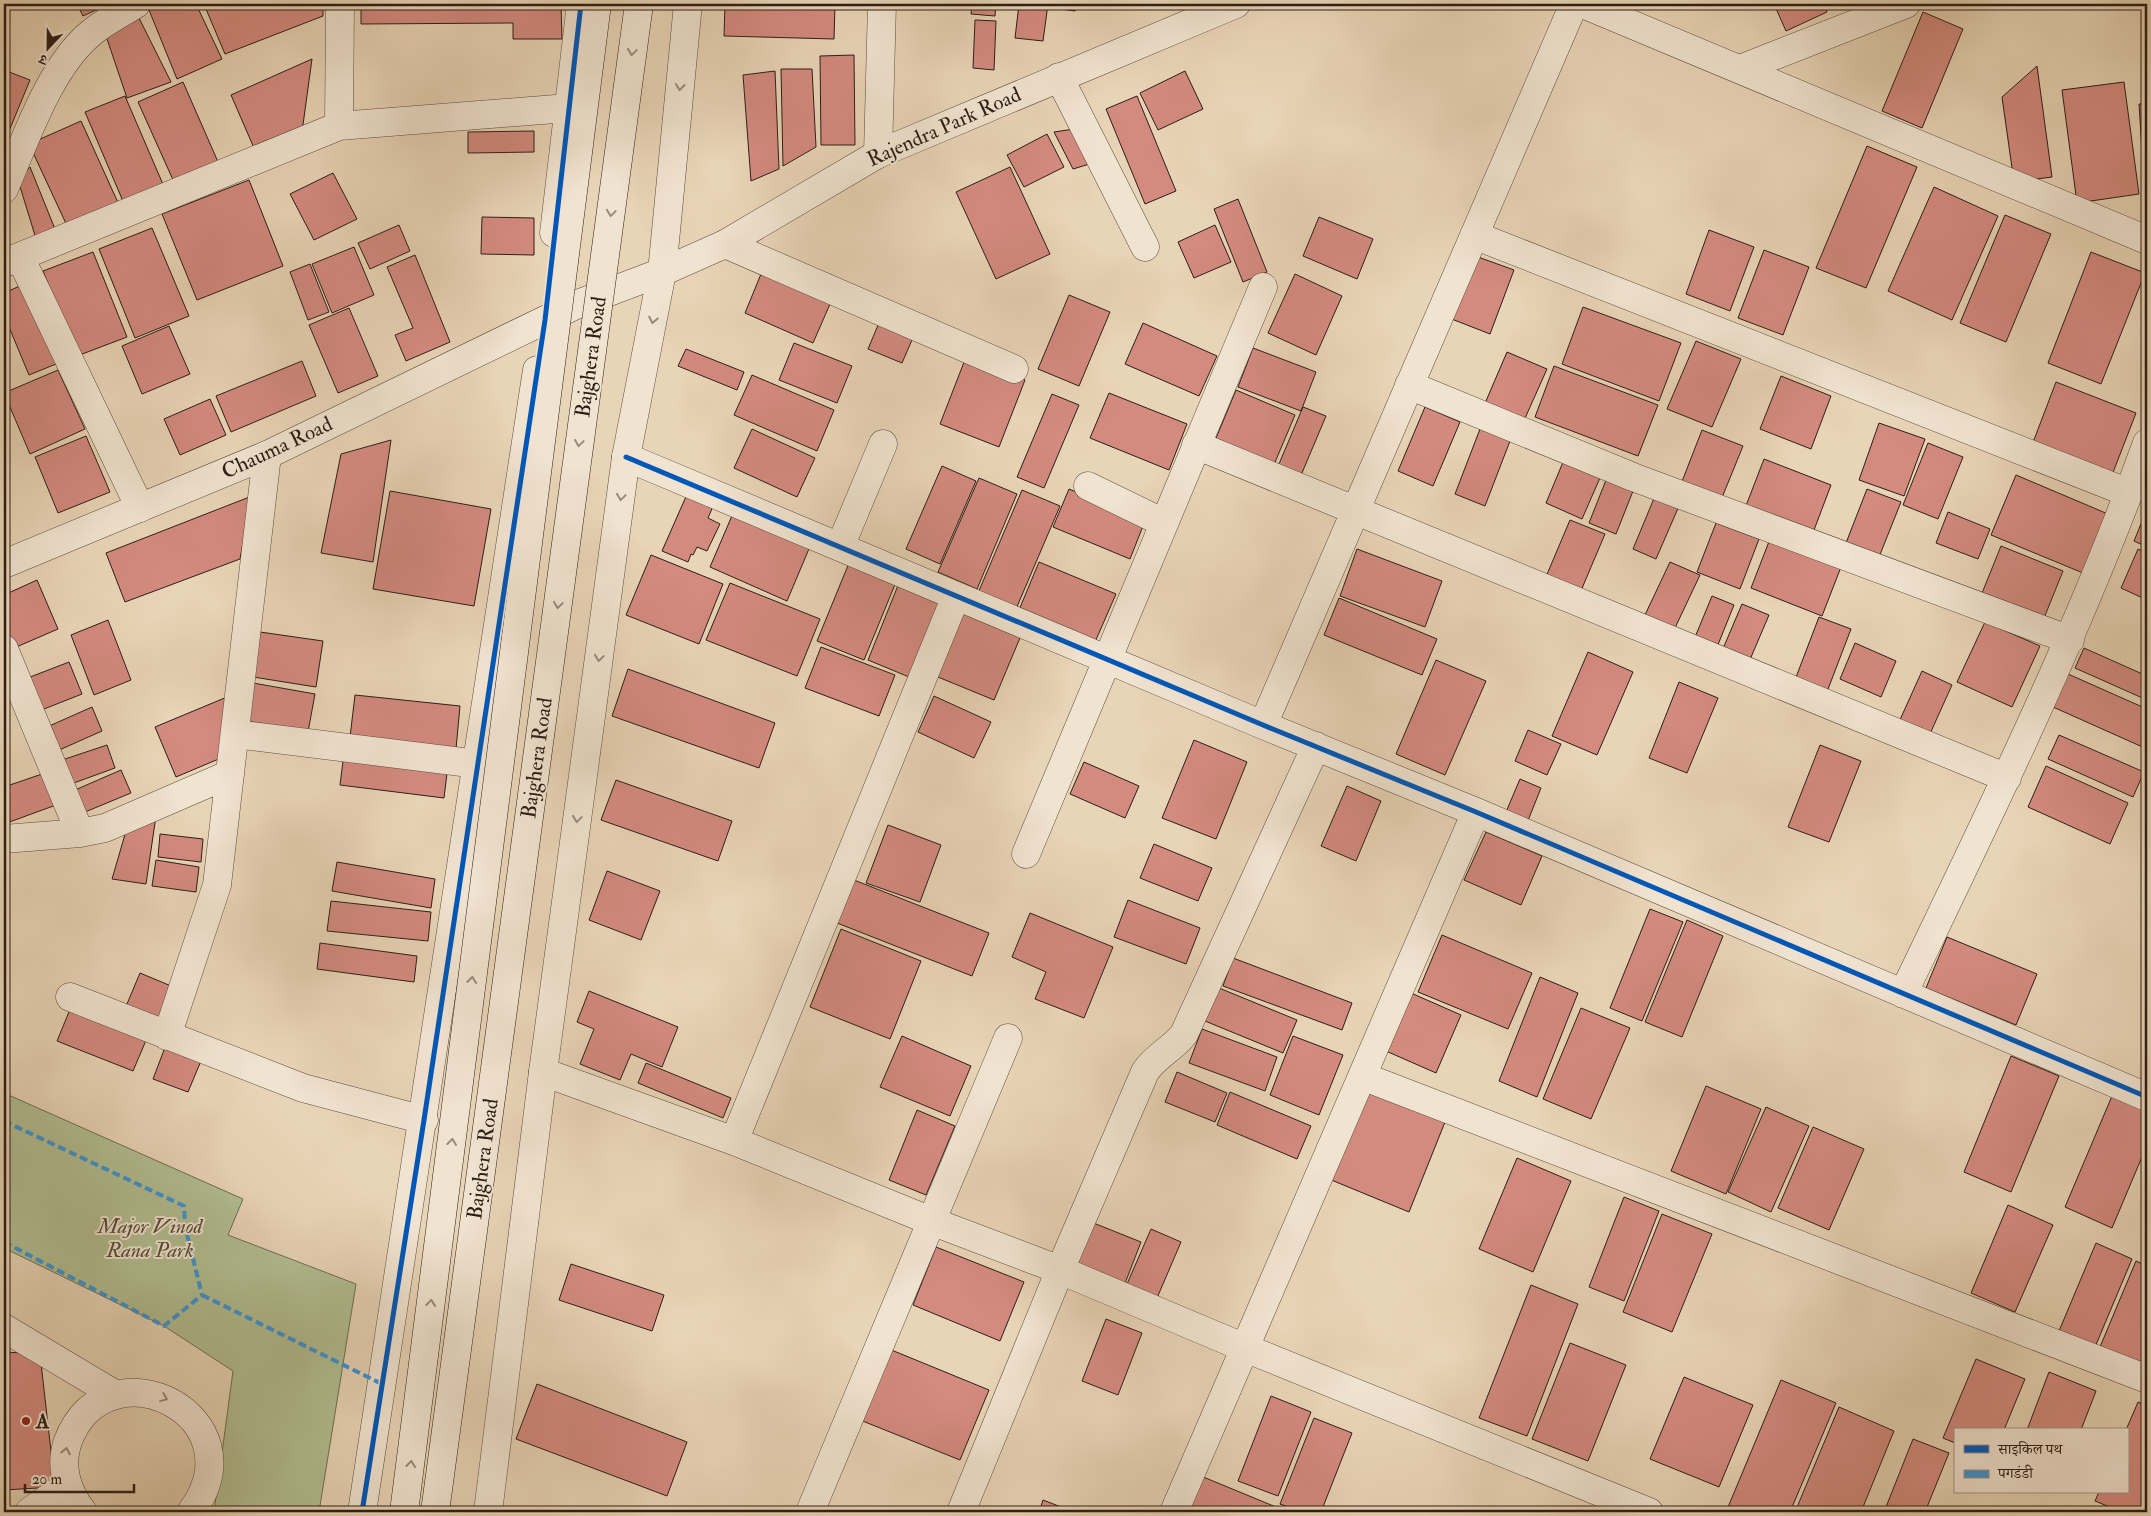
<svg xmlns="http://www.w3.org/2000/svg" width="2151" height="1516" font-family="'IM FELL Double Pica','Noto Serif Devanagari',serif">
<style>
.green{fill:#b1be92;stroke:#6e6e54}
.building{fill:#d38a7f;stroke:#2c1e15}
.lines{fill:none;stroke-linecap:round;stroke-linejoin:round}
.minor-casing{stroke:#5b4c3d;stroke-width:29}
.tertiary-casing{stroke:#5b4c3d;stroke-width:29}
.minor{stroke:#f0e3d0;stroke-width:28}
.tertiary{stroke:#f0e3d0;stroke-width:28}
.secondary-bridge-casing{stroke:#2c1e15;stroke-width:29;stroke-linecap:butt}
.secondary-bridge{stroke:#f0e3d0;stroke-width:28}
.quiet{stroke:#3c94d3;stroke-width:4;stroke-dasharray:8 4;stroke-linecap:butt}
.cycleway-casing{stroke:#f0e3d0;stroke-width:8}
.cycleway{stroke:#0057b8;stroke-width:5}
.oneway{stroke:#988a7c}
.poi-dot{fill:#8f2418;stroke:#f0e3d0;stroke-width:2}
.labels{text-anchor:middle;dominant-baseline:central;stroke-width:4;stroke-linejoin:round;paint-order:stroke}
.street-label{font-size:21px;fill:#2c1e15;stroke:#f0e3d0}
.park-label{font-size:21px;font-style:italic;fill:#544e3a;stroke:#f0e3d0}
.poi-label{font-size:21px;font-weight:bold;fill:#2c1e15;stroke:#f0e3d0;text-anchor:start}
</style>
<rect width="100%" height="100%" fill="#e8d4b6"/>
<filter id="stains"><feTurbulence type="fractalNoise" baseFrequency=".004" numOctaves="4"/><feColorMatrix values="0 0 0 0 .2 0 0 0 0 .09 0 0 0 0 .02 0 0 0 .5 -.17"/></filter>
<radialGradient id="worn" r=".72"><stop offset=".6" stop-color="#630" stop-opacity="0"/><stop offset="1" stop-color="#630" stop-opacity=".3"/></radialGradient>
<path class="green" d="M4,1093l239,106 -15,36 128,49 -37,228h-105l19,-141 -69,-45 -160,-78z"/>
<path class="building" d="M77,4h32l-26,12z
M159,4h37l26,55 -45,20 -28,-69z
M220,4h103v12l-98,38 -19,-45z
M361,4h200l1,35h-49v-16l-152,1z
M725,4h110l-1,35 -110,-3z
M972,4h24l-1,12 -24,-2z
M1019,4h29l-5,37 -28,-3z
M1054,4h22l-1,7 -22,-3z
M1774,4h50l3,8 -41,19z
M1923,12l40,17 -41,99 -40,-17z
M139,18l32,64 -44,16 -21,-62z
M975,20l21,1 -2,49 -21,-2z
M854,55l1,90h-34l-1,-89z
M312,59l-10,73 -48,16 -23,-53z
M2037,66l15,111 -38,5 -12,-85z
M781,69h31l4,78 -33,19z
M4,70l26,10 -21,51 -5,-2z
M775,71l4,98 -28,12 -8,-106z
M1185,71l18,38 -45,21 -18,-37z
M183,82l39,89 -44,20 -40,-89z
M2124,82l15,112 -62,9 -15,-113z
M125,96l40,93 -40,17 -40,-94z
M1137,96l39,95 -31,13 -39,-95z
M2139,104h8v109h-1z
M81,121l39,86 -51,23 -40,-86z
M1074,129l22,33 -23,7 -19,-37z
M534,131v21l-66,1v-21z
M1047,134l17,33 -40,20 -17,-32z
M1867,146l50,21 -51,121 -50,-20z
M30,167l27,67 -20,8 -19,-62z
M1010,167l40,87 -54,25 -40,-87z
M333,173l24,46 -43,21 -24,-46z
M249,180l34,86 -86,34 -35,-86z
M1934,187l64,29 -46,104 -64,-29z
M1238,199l29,73 -24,10 -29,-73z
M2005,215l46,19 -45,108 -46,-19z
M482,217l52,1v37l-53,-1z
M1319,217l54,22 -16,40 -54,-23z
M399,225l11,26 -40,18 -12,-26z
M1215,225l16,37 -37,16 -16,-36z
M152,228l37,88 -54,22 -36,-89z
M1709,230l45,17 -24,64 -44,-17z
M354,247l20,48 -42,18 -20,-49z
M1764,250l45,17 -26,68 -45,-17z
M93,252l34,85 -50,19 -34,-85z
M2091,252l54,21 -44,111 -53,-21z
M1467,253l47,17 -24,64 -46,-18z
M415,255l35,87 -44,19 -11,-26 18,-7 -26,-61z
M310,264l19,48 -21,8 -18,-48z
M761,274l69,30 -17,39 -68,-30z
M1295,274l47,22 -26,59 -48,-22z
M22,285l34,79 -27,11 -25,-60v-22z
M1069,295l41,17 -31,74 -41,-17z
M1583,307l98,36 -22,58 -97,-37z
M349,308l29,68 -40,17 -29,-68z
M881,318l34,15 -13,30 -34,-14z
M1143,323l74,33 -18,40 -74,-32z
M169,326l21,48 -48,20 -20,-48z
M1696,341l45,18 -29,68 -45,-18z
M794,343l58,23 -15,37 -58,-23z
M1253,348l63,24 -15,39 -63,-24z
M686,349l58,23 -7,18 -59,-24z
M1507,352l40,17 -25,56 -39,-17z
M966,357l59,23 -26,67 -59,-23z
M302,361l14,35 -85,36 -15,-36z
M1554,366l104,39 -20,51 -103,-39z
M58,370l27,59 -55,25 -26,-61z
M4,372l5,13 -5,2z
M752,375l82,35 -17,41 -83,-36z
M1781,376l50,20 -20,53 -51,-20z
M2056,382l80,31 -24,62 -80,-30z
M1236,390l59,25 -22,52 -59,-24z
M1109,393l78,31 -18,46 -79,-32z
M1052,394l27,11 -35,83 -27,-11z
M210,399l16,36 -46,20 -16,-36z
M1303,407l23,9 -27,64 -23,-9z
M1425,407l35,15 -27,64 -35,-15z
M1879,423l46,16 -21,57 -45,-16z
M752,429l63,29 -18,39 -63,-29z
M1480,429l30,12 -25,65 -30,-12z
M1702,430l41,16 -22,54 -40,-16z
M86,436l24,56 -52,21 -23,-56z
M391,440l-18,122 -52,-9 20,-99z
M1928,443l35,14 -25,62 -35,-14z
M1566,455l37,16 -21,48 -36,-16z
M1764,459l67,26 -20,53 -67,-27z
M942,466l34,15 -36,83 -34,-15z
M1608,475l27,11 -19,48 -27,-11z
M2016,475l92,39 -25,59 -92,-38z
M979,478l38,16 -40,95 -39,-17z
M1069,489l76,32 -15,38 -77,-32z
M1867,489l34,13 -22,55 -33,-14z
M1022,490l38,16 -44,103 -38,-16z
M390,491l101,18 -17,97 -101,-17z
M688,492l26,12 -6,14 12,6 -13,27 -10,-4 -4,8 -2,-1 -3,8 -26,-11z
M252,496l-12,63 -115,43 -19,-49z
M1655,496l24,10 -23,53 -23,-10z
M2147,509v38l-13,-6z
M734,511l77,33 -24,57 -77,-34z
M1948,512l42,17 -12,30 -42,-16z
M1570,520l35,14 -25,59 -35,-14z
M1716,523l43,16 -19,50 -43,-17z
M1770,539l71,28 -19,49 -71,-28z
M2001,546l62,25 -23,57 -62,-25z
M1357,549l85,32 -17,46 -85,-31z
M2138,549l9,4v47l-26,-12z
M651,555l72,29 -24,60 -73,-29z
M1039,562l77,32 -21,48 -76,-32z
M1670,562l30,13 -26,55 -30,-13z
M849,563l47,19 -32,78 -47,-19z
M37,580l21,49 -44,19 -10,-22v-31z
M730,583l90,36 -23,57 -91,-36z
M899,583l41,17 -31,77 -41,-17z
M1712,596l22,9 -19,47 -22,-10z
M1339,598l98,41 -15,36 -98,-40z
M1742,604l27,11 -23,54 -27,-11z
M961,607l61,26 -28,67 -61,-25z
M1819,617l32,12 -26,68 -32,-12z
M108,620l23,60 -37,15 -23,-60z
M1985,622l55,24 -28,61 -55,-25z
M260,632l63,9 -7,46 -63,-10z
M1855,643l41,18 -15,36 -41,-18z
M821,647l74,28 -16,41 -74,-28z
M2084,648l63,28v24l-72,-32z
M1588,652l45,20 -36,83 -45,-19z
M1436,660l50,21 -41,94 -49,-21z
M69,662l13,32 -43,17 -14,-32z
M628,669l147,54 -16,45 -147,-52z
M1922,671l30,14 -23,51 -30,-14z
M2068,674l79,35v40l-94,-42z
M1679,682l39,16 -31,75 -38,-15z
M253,683l62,11 -7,38 -61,-11z
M355,695l105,11 -4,43 -106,-12z
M934,696l57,26 -17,36 -56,-26z
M227,697l-6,61 -45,19 -21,-50z
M92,707l10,24 -45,20 -10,-24z
M1528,730l33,14 -14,31 -32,-14z
M2059,735l85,37 -11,25 -85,-38z
M1194,740l53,22 -31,77 -54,-21z
M107,745l8,23 -44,16 -9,-24z
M1820,745l41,16 -32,81 -41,-15z
M344,753l104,12 -4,33 -104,-13z
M1084,762l55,24 -14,32 -55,-24z
M2046,766l82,37 -18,41 -82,-37z
M121,770l10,23 -46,19 -10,-22z
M45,773l11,32 -52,19v-37z
M1520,779l21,9 -16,40 -22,-9z
M616,780l116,41 -14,40 -117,-41z
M1347,786l34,15 -25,60 -35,-15z
M156,816l-10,68 -34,-5 14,-48z
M888,825l53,20 -21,57 -54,-19z
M1486,832l56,24 -21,49 -57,-25z
M160,834l43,5 -2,23 -43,-5z
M1154,844l58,24 -14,33 -58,-23z
M156,860l43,7 -3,25 -44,-6z
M337,862l98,17 -4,29 -99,-17z
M607,871l53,20 -19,49 -52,-20z
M854,880l135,53 -17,43 -135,-53z
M1128,900l72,28 -14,36 -72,-27z
M331,901l100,11 -3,29 -101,-10z
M1650,909l33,13 -41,99 -32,-13z
M1030,913l83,34 -29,71 -49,-19 11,-27 -34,-15z
M1687,920l36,16 -41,101 -37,-15z
M841,929l80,32 -31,78 -80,-32z
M1442,935l90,38 -24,56 -90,-37z
M1947,937l90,37 -21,51 -90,-37z
M320,943l97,13 -3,26 -97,-13z
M1233,958l119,45 -10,27 -119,-44z
M140,973l36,15 -17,38 -35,-15z
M1540,977l38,16 -41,104 -38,-16z
M1219,988l78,32 -14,33 -78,-32z
M589,991l89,36 -16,40 -31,-13 -11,26 -40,-16 14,-35 -17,-7z
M1411,993l50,22 -25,58 -50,-22z
M71,1007l76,31 -14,33 -76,-30z
M1581,1008l49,20 -39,91 -48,-20z
M1202,1029l75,28 -12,34 -76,-28z
M902,1036l69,30 -21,50 -70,-29z
M1293,1036l50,19 -24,60 -49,-20z
M167,1042l36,14 -15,36 -35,-13z
M2011,1056l48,20 -48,116 -47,-20z
M646,1063l85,35 -8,20 -85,-35z
M1177,1072l50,21 -12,29 -50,-20z
M1362,1082l85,35 -38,95 -85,-35z
M1706,1086l55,23 -35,85 -55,-23z
M1230,1092l81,34 -14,33 -80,-34z
M2112,1096l35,15v34l-35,83 -47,-21z
M1766,1107l43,19 -38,86 -43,-20z
M917,1110l38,16 -29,69 -37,-15z
M1813,1127l51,22 -35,81 -51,-22z
M1517,1158l54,23 -38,91 -54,-23z
M1624,1197l35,14 -35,90 -35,-14z
M2008,1205l45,20 -38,87 -44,-19z
M1662,1214l50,20 -40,98 -49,-20z
M1086,1220l55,22 -17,44 -56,-22z
M1151,1229l30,13 -24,56 -30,-14z
M2096,1243l36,16 -37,88 -36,-16z
M936,1247l88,35 -24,59 -87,-36z
M2136,1261l11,5v91l-3,8 -44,-18z
M571,1264l93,31 -12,36 -93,-31z
M1531,1285l47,19 -51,132 -48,-18z
M1106,1319l36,14 -24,62 -36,-14z
M1570,1343l56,22 -38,96 -56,-22z
M889,1349l100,41 -29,70 -100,-40z
M4,1352l36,2 15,133 -51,3z
M1976,1359l49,20 -21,51h-49v13l-12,-5z
M2049,1372l47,19 -15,39h-54z
M1684,1377l69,28 -34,82 -69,-28z
M1781,1380l55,23 -46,109h-64z
M537,1384l150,58 -20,54 -151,-57z
M1271,1396l40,16 -33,84 -40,-15z
M2138,1402l9,4v102l-2,4h-23l-27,-11 4,-9h28l-1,-62z
M1839,1407l55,24 -33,81h-66z
M1314,1418l38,15 -31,79h-19l-22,-8z
M1913,1439l36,14 -24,59h-41z
M1196,1474l92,38h-107z
M1043,1500l31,12h-35z"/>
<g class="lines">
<defs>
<path id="minor" d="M1583,4l564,236
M1740,69l166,-65
M1059,77l86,170
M339,126l1,-122
M878,154l4,-150
M4,189c22,-50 45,-121 87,-156 13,-11 31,-20 45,-29
M1474,235l655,258
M725,244l289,125
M20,257l120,251
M4,263l335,-137 229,-18
M1409,385l224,92 437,163
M1196,445l811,333
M626,457l637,268 213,87 671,285
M1088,486l76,37
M840,547l43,-103
M4,649l76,184
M1263,725l311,-721
M235,734l243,30
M4,839l76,-6 25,-5 125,-54
M1026,854l237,-567
M1903,994c87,-181 176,-362 244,-551
M70,997l233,91 121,32
M167,1036l50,-151 50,-430
M543,1072l191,69 197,80 129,49 185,78 404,164
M1362,1076l785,303
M734,1141l222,-545
M4,1328l112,67
M29,1512l38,-27
M83,1512c-16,-20 -24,-46 -15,-71 39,-102 194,-25 123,71
M810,1512l198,-474
M961,1512l99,-242 85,-198c10,-16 28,-23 39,-38l132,-288
M1174,1512l302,-700"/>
<path id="tertiary" d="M554,233l27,-229
M4,564l263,-109 313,-152 82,-31 63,-28 153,-90 358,-150
M362,1512l175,-1142
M488,1512l55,-440 83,-615 36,-185 26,-268"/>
</defs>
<use href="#minor" class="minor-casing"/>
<use href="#tertiary" class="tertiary-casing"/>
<use href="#minor" class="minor"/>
<use href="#tertiary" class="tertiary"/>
<defs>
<path id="secondary-bridge" d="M404,1512l193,-1508
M435,1512l204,-1508"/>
</defs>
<use href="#secondary-bridge" class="secondary-bridge-casing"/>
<use href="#secondary-bridge" class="secondary-bridge"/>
<path class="quiet" d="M4,1121l180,85 1,20 17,69
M4,1242l160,84 38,-31
M202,1295l180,89"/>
<defs>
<path id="cycleway" d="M626,457l637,268 213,87 671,285
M362,1512l62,-392 121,-800 36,-316"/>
</defs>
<use href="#cycleway" class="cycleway-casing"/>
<use href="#cycleway" class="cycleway"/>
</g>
<defs><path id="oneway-chevron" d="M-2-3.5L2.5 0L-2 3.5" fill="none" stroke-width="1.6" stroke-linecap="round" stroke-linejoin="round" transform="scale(1.25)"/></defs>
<g class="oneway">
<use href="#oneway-chevron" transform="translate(632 52) rotate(98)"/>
<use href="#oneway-chevron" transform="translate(680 87) rotate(96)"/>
<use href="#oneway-chevron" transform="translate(611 213) rotate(98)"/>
<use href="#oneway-chevron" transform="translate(653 320) rotate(101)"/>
<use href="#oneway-chevron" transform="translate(579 443) rotate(98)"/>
<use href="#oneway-chevron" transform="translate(621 497) rotate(98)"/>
<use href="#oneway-chevron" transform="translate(558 605) rotate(98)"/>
<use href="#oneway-chevron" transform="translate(599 658) rotate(98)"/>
<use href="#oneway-chevron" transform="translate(577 819) rotate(98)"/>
<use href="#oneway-chevron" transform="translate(472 980) rotate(-83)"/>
<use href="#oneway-chevron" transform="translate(452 1142) rotate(-83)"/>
<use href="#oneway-chevron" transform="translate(431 1303) rotate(-83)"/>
<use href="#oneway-chevron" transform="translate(164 1398) rotate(22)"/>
<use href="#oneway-chevron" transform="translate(66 1451) rotate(-79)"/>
<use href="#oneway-chevron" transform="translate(411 1464) rotate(-83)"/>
</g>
<circle class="poi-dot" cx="26" cy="1421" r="5"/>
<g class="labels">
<g class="street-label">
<text transform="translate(944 127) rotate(-24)">Rajendra Park Road</text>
<text transform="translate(591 357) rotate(-82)">Bajghera Road</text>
<text transform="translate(277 448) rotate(-25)">Chauma Road</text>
<text transform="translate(537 758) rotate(-82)">Bajghera Road</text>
<text transform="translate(483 1159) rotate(-82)">Bajghera Road</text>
</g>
<g class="park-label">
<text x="150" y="1226">Major Vinod<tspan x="150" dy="24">Rana Park</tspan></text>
</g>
<g class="poi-label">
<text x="36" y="1421">A</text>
</g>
</g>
<rect width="2151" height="1516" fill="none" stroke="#e8d4b6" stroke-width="20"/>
<rect x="5" y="5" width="2141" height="1506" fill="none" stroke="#2c1e15" stroke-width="2.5"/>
<rect x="10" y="10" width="2131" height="1496" fill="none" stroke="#2c1e15"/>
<rect x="1954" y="1428" width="175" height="65" fill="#f0e3d0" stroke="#a29485"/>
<rect x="1964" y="1445" width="25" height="8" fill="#0057b8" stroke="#a29485"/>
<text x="1998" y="1454" font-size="15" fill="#2c1e15">साइकिल पथ</text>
<rect x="1964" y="1470" width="25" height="8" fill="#3c94d3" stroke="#a29485"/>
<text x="1998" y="1478" font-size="15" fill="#2c1e15">पगडंडी</text>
<g transform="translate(48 48) rotate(202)" stroke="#f0e3d0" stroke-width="4" paint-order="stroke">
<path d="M0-4L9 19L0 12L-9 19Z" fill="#2c1e15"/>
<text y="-8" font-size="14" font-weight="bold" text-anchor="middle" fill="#2c1e15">उ</text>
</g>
<path d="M25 1484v8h109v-8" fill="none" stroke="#2c1e15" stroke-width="2.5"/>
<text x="32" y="1484" font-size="15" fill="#2c1e15" stroke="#f0e3d0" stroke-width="4" paint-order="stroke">20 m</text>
<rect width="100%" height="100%" filter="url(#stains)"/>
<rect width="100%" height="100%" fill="url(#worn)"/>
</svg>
